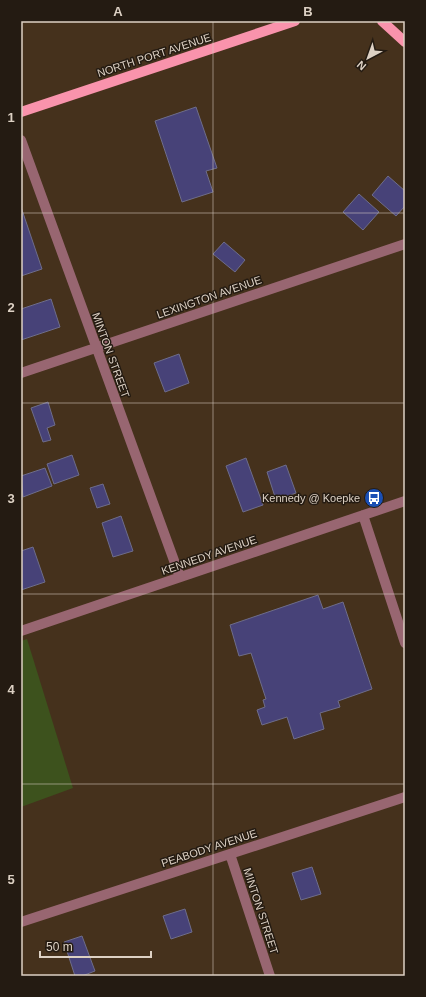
<svg xmlns="http://www.w3.org/2000/svg" width="426" height="997" font-family="Helvetica,sans-serif">
<style>
.green{fill:#3d521d}
.building{fill:#474278;stroke:#6e6d8a}
.lines{fill:none;stroke-linecap:round;stroke-linejoin:round}
.minor{stroke:#986671;stroke-width:10}
.major{stroke:#f993ac;stroke-width:10}
.grid{fill:none;stroke:#ddd1c4;stroke-width:1;stroke-opacity:0.55}
.labels{text-anchor:middle;dominant-baseline:central;stroke-width:3;stroke-linejoin:round;paint-order:stroke}
.street-label{font-size:11px;fill:#ddd1c4;stroke:#241b12}
.poi-label{font-size:11px;fill:#ddd1c4;stroke:#241b12;text-anchor:end}
.neatline{fill:none;stroke:#ddd1c4;stroke-width:1.5}
.grid-label{font-size:13px;text-anchor:middle;font-weight:bold;fill:#ddd1c4}
</style>
<rect width="100%" height="100%" fill="#45311c"/>
<path class="green" d="M27,639l46,149 -52,19v-166z"/>
<path class="building" d="M196,107l21,61 -11,3 7,21 -31,10 -27,-81z
M388,176l17,15v15l-9,10 -24,-21z
M359,194l20,18 -16,18 -20,-18z
M21,207l21,62 -21,7z
M224,242l21,18 -10,12 -22,-18z
M51,299l9,28 -39,13v-31z
M179,354l10,29 -24,9 -11,-29z
M48,402l7,23 -8,3 4,12 -8,2 -12,-34z
M72,455l7,20 -25,9 -7,-20z
M246,458l17,47 -20,7 -17,-46z
M286,465l10,28 -20,7 -9,-28z
M45,468l7,18 -29,11 -2,-21z
M103,484l7,20 -13,4 -7,-20z
M121,516l12,35 -20,6 -11,-34z
M33,547l12,35 -24,8v-39z
M318,595l5,14 20,-7 29,87 -34,12 2,6 -20,6 4,16 -30,10 -7,-22 -25,8 -5,-15 8,-3 -2,-7 3,-1 -15,-46 -12,3 -9,-31z
M312,867l9,27 -20,6 -9,-27z
M185,909l7,23 -21,7 -8,-23z
M82,936l13,35 -13,5h-7l-11,-34z"/>
<g class="lines">
<path class="minor" d="M21,140l159,437
M21,373l384,-129
M363,515l42,128
M21,631l384,-130
M230,854l40,122
M21,922l384,-125"/>
<path class="major" d="M382,21l23,21
M21,112l274,-91"/>
</g>
<path class="grid" d="M213,21v955M21,213h384M21,403h384M21,594h384M21,784h384"/>
<defs>
<symbol id="bus-disc" viewBox="-11 -11 22 22"><circle r="9.5" fill="#1a4fb4" stroke="#241b12"/><path d="M-5-6H5V4H4V6H2V4H-2V6H-4V4H-5ZM-3.5-4V0h7V-4ZM-3.5 1.2v1.5H-2V1.2ZM2 1.2v1.5H3.5V1.2Z" fill="#fff"/></symbol>
</defs>
<g fill-rule="evenodd">
<use href="#bus-disc" x="363" y="487" width="22" height="22"/>
</g>
<g class="labels">
<g class="street-label">
<text transform="translate(154 55) rotate(-18)">NORTH PORT AVENUE</text>
<text transform="translate(209 297) rotate(-19)">LEXINGTON AVENUE</text>
<text transform="translate(111 355) rotate(70)">MINTON STREET</text>
<text transform="translate(209 555) rotate(-19)">KENNEDY AVENUE</text>
<text transform="translate(209 848) rotate(-18)">PEABODY AVENUE</text>
<text transform="translate(261 911) rotate(72)">MINTON STREET</text>
</g>
<g class="poi-label">
<text x="360" y="498">Kennedy @ Koepke</text>
</g>
</g>
<rect width="426" height="997" fill="none" stroke="#241b12" stroke-width="44"/>
<g transform="translate(368 58) rotate(221)" stroke="#241b12" stroke-width="3" paint-order="stroke">
<path d="M0-3L7 15L0 10L-7 15Z" fill="#ddd1c4"/>
<text y="-6" font-size="11" font-weight="bold" text-anchor="middle" fill="#ddd1c4">N</text>
</g>
<path d="M40 951v6h111v-6" fill="none" stroke="#ddd1c4" stroke-width="2"/>
<text x="46" y="951" font-size="12" fill="#ddd1c4" stroke="#241b12" stroke-width="3" paint-order="stroke">50 m</text>
<rect x="22" y="22" width="382" height="953" class="neatline"/>
<g class="grid-label">
<text x="118" y="16">A</text>
<text x="308" y="16">B</text>
<text x="11" y="122">1</text>
<text x="11" y="312">2</text>
<text x="11" y="503">3</text>
<text x="11" y="694">4</text>
<text x="11" y="884">5</text>
</g>
</svg>
